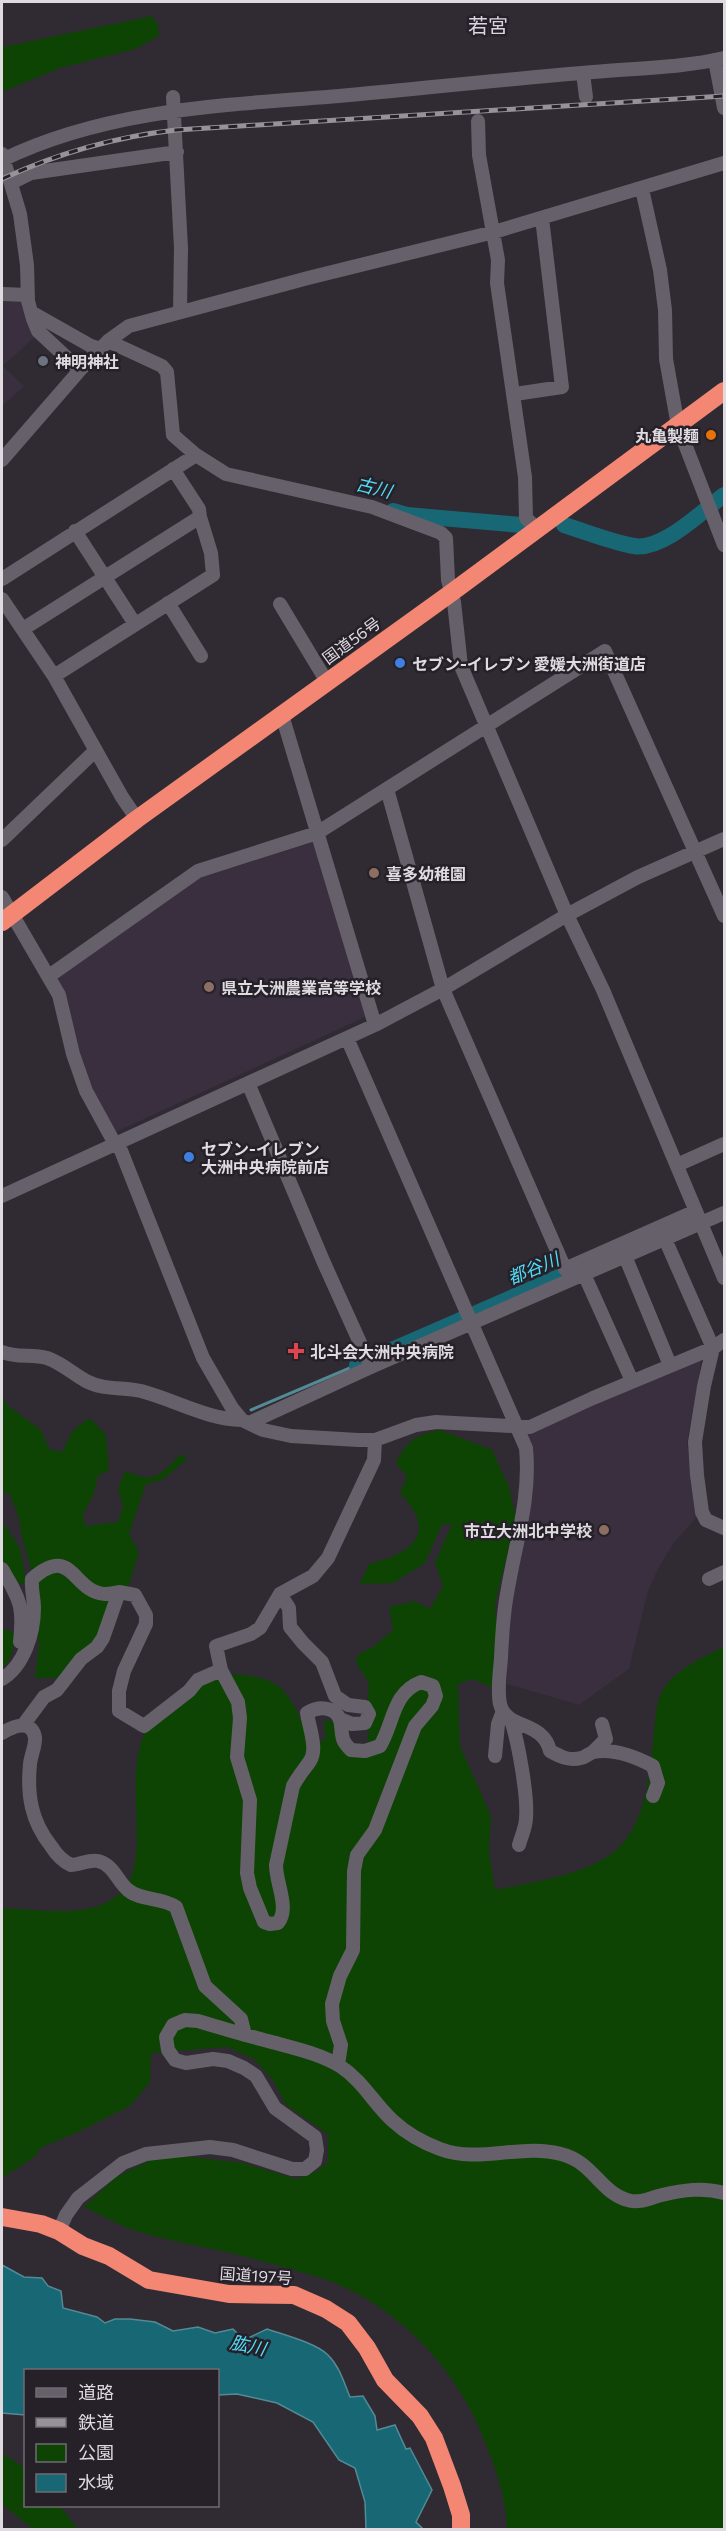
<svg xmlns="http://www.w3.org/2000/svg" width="726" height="2531" font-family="Commissioner,'Noto Sans JP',sans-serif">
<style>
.built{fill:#392f3e}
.green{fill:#0d4404}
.water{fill:#186775;stroke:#548a95;stroke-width:1.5}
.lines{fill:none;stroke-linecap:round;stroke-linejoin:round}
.stream{stroke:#548a95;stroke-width:3}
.river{stroke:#186775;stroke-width:16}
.minor{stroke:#66606a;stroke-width:14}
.highway{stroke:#f38774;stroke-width:18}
.rail-casing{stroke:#979299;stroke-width:5}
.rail{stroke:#262029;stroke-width:3;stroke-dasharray:9;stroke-linecap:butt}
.worship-dot{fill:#6b7280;stroke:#262029;stroke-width:2}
.food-dot{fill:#e8710a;stroke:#262029;stroke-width:2}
.shop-dot{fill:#3f7fe0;stroke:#262029;stroke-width:2}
.education-dot{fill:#8d6e63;stroke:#262029;stroke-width:2}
.health-dot{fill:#e0444e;stroke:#262029;stroke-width:2}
.labels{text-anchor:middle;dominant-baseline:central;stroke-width:5;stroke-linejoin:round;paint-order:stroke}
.poi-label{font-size:16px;font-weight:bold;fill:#dfdbe1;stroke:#262029;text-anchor:start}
.street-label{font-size:16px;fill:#dfdbe1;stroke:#262029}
.water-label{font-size:18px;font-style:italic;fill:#4fddf8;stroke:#262029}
.quarter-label{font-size:20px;fill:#dcd4e0;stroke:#262029}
</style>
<rect width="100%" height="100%" fill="#302a33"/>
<path class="built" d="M20,295l16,41 -33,30 21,20 -22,20v-110z
M314,838l51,179 -251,116 -28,-58 -31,-100 153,-107z
M700,1358l1,5 -14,80 10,74 -24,27 -14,23 -11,24 -19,78 -50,36 -72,-21v-57l25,-167 -5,-28z"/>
<path class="green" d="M152,16l6,9 1,11 -24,13 -75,19 -58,24v-45z
M2,1393l5,12 34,25 8,19 13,3 11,-22 17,-12 16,17 3,35 -11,6 -5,20 -10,18 2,12 33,-4 5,-15 -5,-18 7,-18c32,13 33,5 56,-17l6,5 -25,21 -16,4 -17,50 10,18 -11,36 -25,44 -38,46h-30l4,-32 -5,-66 -12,-43 -3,-19 -10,-25h-7z
M440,1430l52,20 17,37 7,31 -21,86 3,42 -4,42 -22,-9 -14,5 2,62 31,70 -2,35 6,39c36,-8 102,-16 127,-46 26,-29 28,-76 32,-113 2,-15 2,-34 13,-47 15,-18 38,-28 57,-37v882h-217c-1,-37 -16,-74 -31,-108 -29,-62 -84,-117 -149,-141 -30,-10 -61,-18 -92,-26 -34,-8 -68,-13 -102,-24 -17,-6 -33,-16 -49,-23l32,-30 35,-17 30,-4 62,7 53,16 21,-8 11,-9v-28l-42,-29 -13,-25 -19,-21 -27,-12 -76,6 -1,29 -20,24 -52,26 -36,15 -8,10 -32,21v-270c37,1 94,13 121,-18 29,-32 0,-108 21,-155 5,-10 15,-24 24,-33 6,-7 38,-25 47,-27 11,-2 26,-1 36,1 9,2 18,3 26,9 17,12 25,40 35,58l13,-3v-21l9,3 9,19 22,10 4,-18 -4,-10 4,-40 -13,-20 1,-8 16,-8 20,-17 -4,-23 26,-6 15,8 13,-23 -8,-23 17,-39h-10l-17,39 -32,20 -33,1 9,-20c43,-11 70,-30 31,-71l7,-16 -11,-14c11,-23 20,-28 44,-33z
M2,1521l18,27 7,37 -14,-4 -11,-16z
M2,1624l1,4 13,6c-3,13 -3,25 -14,35z
M2,2453l23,15 1,38h34l18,23h-45l-31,-25z"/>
<path class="water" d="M2,2265l22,12 18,1 6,8 13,5 2,17 34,9 8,6 10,-4h15l25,3 18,9 25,-4 17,6 18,-4 11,11 23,-11c17,6 49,14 61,26 12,12 16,28 22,42l13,-1 12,20 2,14 18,-5 11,24 4,-1 22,42 -16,32 7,7h-57l-1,-27 -10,-34 -16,-8 -26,-38 -36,-19 -40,-9 -19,1v-25h-192l-1,45 -23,-2z"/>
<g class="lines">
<path class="stream" d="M251,1410l106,-45"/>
<path class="river" d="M393,511l14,4 114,10
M564,525c23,7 47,17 70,21 29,5 68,-35 90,-51
M357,1365l225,-98"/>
<path class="minor" d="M715,60l9,48
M583,73l3,24
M173,97l8,151 -1,64
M478,121l1,34 19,105 -1,23 28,194 1,41 10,10
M2,154l18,60 7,51 1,36 5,18 5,12 42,39
M2,160c104,-51 224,-55 337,-64 85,-8 170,-17 254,-24 43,-4 89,-4 131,-14
M11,183l20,-10 146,-21
M642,189l18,81 5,40 1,49 12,67 46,119
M2,294l26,1
M31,312l60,34 10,3
M108,341l54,25 5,6 6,63 23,20 30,19 146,33 69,26 5,5 2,42 6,22 7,64 106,249 36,75 121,288
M515,394l47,-7 -20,-169
M2,460l78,-90 28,-29 21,-15 179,-48 186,-46 230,-69
M75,531l60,93
M2,579l194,-124
M2,599l52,77 68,121 15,22
M168,603l33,53
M280,604l47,78
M23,629l177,-112 -1,-8 -26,-40
M54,676l159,-101 -2,-22 -11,-36
M282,715l93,310
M387,789l56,200 122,280 131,-58
M2,840l94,-90
M2,897l57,98 14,59 13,37 29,53
M49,976l149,-105 119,-38 288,-182 119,265
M347,1038l179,410c5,51 -11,96 -19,146 -4,21 -5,42 -6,64 -1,14 -4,32 -1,46 6,26 43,16 50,47 11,6 19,10 31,7 5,-1 8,-5 13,-6 19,-4 42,5 59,14l5,17 -5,13
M248,1083l76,180 47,104
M118,1143l85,215 29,50 10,12 21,10 28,6 67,4h17l41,-15 20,-3 94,5 63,-29 120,-50 11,-8
M677,1165l47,-21
M2,1196l373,-171 68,-36 124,-74 71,-38 86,-38
M665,1239l48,109 -9,38 -9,56 2,33 5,37 4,8 18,8
M625,1256l45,109
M584,1274l48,107
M2,1352c14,6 30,2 45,6 15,5 26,16 39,23 17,9 37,6 55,10 34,9 65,28 101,29
M249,1423l122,-56 353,-154
M2,1569c18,31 22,37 18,73
M709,1579l15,-7
M280,1594l9,14 1,19 13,16 19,19 13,34 13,9 17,2 4,7 -4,9 -13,1 -12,-5
M2,1679c22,-13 32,-46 32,-71 0,-10 -3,-18 -2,-29 41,-36 40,13 73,15 4,0 10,-1 14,-2
M511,1720c7,21 17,76 15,98 0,9 -5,19 -7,27
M24,1724l20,-27 13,-7 24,-31 16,-12 6,-9 16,-46 16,3 11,20v9l-22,47 -5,20v20l25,15 45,-35 9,-11 23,-10
M2,1733c10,-6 29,-15 33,4 1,8 -4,18 -5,27 -3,31 1,57 21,82 5,8 11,15 20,19 9,0 18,-6 27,-4 16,4 19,20 30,29 13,11 34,7 48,17l29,79 36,33 4,16
M593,1752l13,-13 -4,-15
M495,1756l3,-32 5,-13
M338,2065l3,-20 -8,-24 -1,-17 8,-28 13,-26 1,-79 3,-16 18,-25 40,-104 17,-20 4,-10 -3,-10 -12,-4c-29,11 -27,41 -41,64l-15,5 -14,-1c-3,-3 -7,-7 -8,-11 -2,-6 -1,-13 -3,-19 -5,-14 -22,-14 -33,-7 2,14 11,36 3,48 -6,9 -12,15 -17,25l-17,79c0,19 14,43 2,58l-8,1 -6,-2 -14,-34 -3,-15 3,-73 -13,-43 3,-39 -2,-16 -17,-32 -5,-24 35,-12 9,-6 20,-34 33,-18 15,-18 46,-98 1,-20
M59,2231l7,-16 12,-17 45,-35 23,-9 64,-7 23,3 59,19h13l10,-8 2,-11 -2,-13 -40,-29 -19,-32 -12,-8 -16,-7 -15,-2 -27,4 -11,-3 -7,-10 -2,-13 7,-12 12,-5 13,1c23,7 46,14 70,20 25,7 50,12 72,25 23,15 34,38 53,55 13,12 31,22 47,28 39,15 82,-6 121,5 33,8 40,41 70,47 11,2 21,-4 31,-6 21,-5 41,-8 62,-2"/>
<path class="highway" d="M2,922l135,-103 314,-226 273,-202
M2,2217l39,7 18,7 24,15 26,10 40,24 80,14 65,1 32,14 22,14 19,25 18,32 35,36 14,22 18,48 9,29v15"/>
<defs>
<path id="rail" d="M2,179c56,-26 112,-42 174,-49l548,-34"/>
</defs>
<use href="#rail" class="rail-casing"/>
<use href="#rail" class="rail"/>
</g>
<circle class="worship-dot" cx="43" cy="361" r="6"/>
<circle class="food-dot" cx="711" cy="435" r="6"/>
<g class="shop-dot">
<circle cx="400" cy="663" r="6"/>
<circle cx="189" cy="1157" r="6"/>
</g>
<g class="education-dot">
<circle cx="374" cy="873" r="6"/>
<circle cx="209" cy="987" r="6"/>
<circle cx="604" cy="1530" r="6"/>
</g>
<path class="health-dot" d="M293 1342h6v6h6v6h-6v6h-6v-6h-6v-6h6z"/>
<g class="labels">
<g class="poi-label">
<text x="55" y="361">神明神社</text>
<text x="699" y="435" text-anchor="end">丸亀製麺</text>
<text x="412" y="663">セブン-イレブン 愛媛大洲街道店</text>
<text x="386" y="873">喜多幼稚園</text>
<text x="221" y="987">県立大洲農業高等学校</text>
<text x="201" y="1148">セブン-イレブン<tspan x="201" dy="18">大洲中央病院前店</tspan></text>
<text x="310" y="1351">北斗会大洲中央病院</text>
<text x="592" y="1530" text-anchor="end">市立大洲北中学校</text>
</g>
<g class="street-label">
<text transform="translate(351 640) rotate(-36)">国道56号</text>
<text transform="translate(256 2275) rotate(4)">国道197号</text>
</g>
<g class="water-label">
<text transform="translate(374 487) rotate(14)">古川</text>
<text transform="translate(533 1268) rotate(-23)">都谷川</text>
<text transform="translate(248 2345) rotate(12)">肱川</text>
</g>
<g class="quarter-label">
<text x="488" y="25">若宮</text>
</g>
</g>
<rect width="726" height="2531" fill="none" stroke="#dfdbe1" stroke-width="6"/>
<rect x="24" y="2369" width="195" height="138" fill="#262029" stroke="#706b73" stroke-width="1.5"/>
<rect x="36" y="2388" width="30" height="9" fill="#66606a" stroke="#706b73" stroke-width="1.5"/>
<text x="78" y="2399" font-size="18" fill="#dfdbe1">道路</text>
<rect x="36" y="2418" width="30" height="9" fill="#979299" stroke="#706b73" stroke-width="1.5"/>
<text x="78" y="2429" font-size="18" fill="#dfdbe1">鉄道</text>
<rect x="36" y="2444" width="30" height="18" fill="#0d4404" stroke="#706b73" stroke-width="1.5"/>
<text x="78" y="2459" font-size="18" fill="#dfdbe1">公園</text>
<rect x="36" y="2474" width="30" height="18" fill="#186775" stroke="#706b73" stroke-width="1.5"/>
<text x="78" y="2489" font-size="18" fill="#dfdbe1">水域</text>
</svg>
